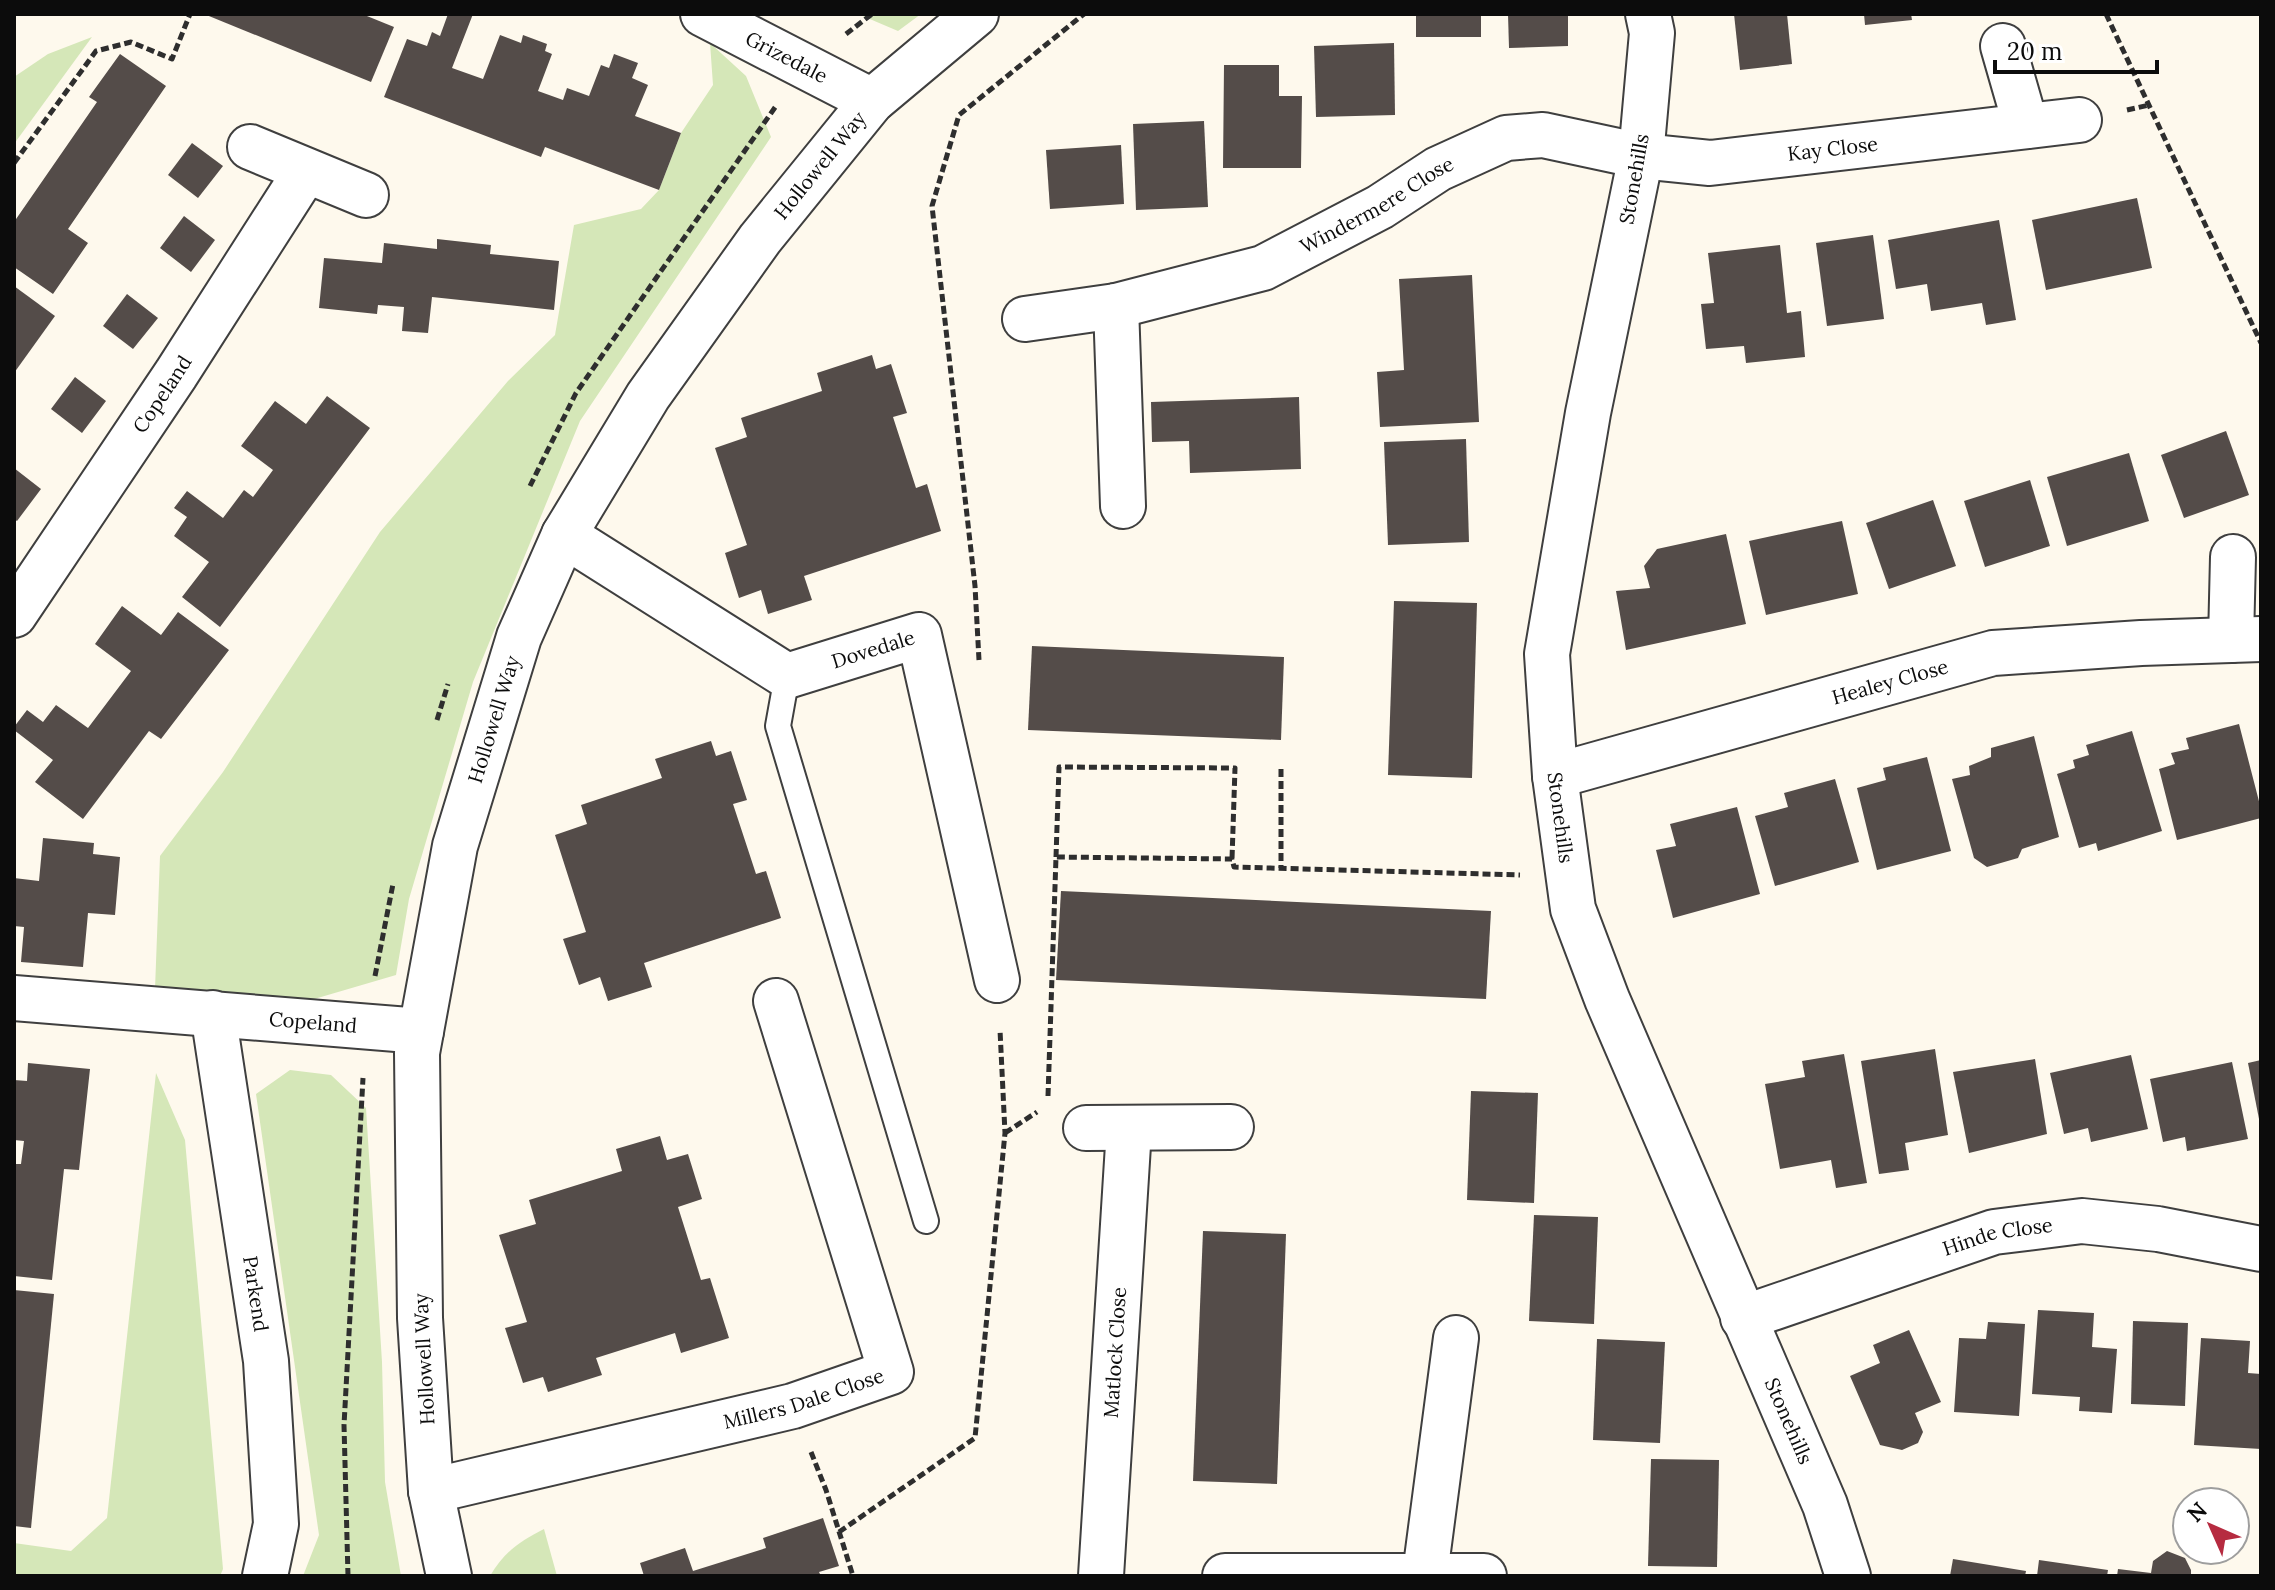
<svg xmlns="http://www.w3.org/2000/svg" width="2275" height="1590" font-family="Lora,serif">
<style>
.grass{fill:#d5e7b8}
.building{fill:#544c49}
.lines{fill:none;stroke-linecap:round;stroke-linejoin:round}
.lane-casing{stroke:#3f3f3f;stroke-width:28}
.street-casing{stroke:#3f3f3f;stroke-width:48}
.path{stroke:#2e2e2e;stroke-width:5;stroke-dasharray:8 4;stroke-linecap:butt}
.lane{stroke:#fff;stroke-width:24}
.street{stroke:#fff;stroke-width:44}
.labels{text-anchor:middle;stroke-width:8;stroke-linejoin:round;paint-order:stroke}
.street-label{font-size:20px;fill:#0c0c0c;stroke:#fff}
</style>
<rect width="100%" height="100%" fill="#fef9ed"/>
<!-- grass -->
<g class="grass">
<path d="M858,14H921L898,31Z"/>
<path d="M92,37L14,144V77L48,54Z"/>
<path d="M710,43L746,76L771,137L580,421L473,682L409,899L396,975L304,1002L155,989L160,856L223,772L380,532L508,381L555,335L574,225L641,209L659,190L681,133L713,85Z"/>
<path d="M290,1070L331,1075L366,1108L382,1362L385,1482L401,1576H303L319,1535L256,1094Z"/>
<path d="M156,1073L185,1140L223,1569L220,1576H14V1543L71,1551L107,1518Z"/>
<path d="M544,1529L557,1576H490C504,1552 520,1541 544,1529Z"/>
</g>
<!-- building -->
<g class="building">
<path d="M204,14H362L394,27L371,82Z"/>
<path d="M448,14H473L452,68L483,79L500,35L521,43L523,35L547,44L545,51L552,54L538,91L563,100L567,88L589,96L601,65L609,68L614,54L638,63L632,78L648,85L635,116L681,133L659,190L545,147L541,157L384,97L407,39L427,46L432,32L440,36Z"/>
<rect x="1416" y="14" width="65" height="23"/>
<path d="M1508,14H1568V46L1509,48Z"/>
<path d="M1734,14H1787L1792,64L1740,70Z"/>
<path d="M1864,14H1911L1912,20L1865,25Z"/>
<path d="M1394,43L1395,115L1316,117L1314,46Z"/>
<path d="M120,54L166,86L68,229L88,243L53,294L14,267V222L97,102L89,97Z"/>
<path d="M1224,65H1279V96H1302L1301,168H1223Z"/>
<path d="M1204,121L1208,207L1136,210L1133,124Z"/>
<path d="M192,143L223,166L198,198L168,175Z"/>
<path d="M1121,145L1124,204L1050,209L1046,150Z"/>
<path d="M2137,198L2152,268L2046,290L2032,220Z"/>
<path d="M184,216L215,240L191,272L160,248Z"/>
<path d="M1999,220L2016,320L1986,325L1982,303L1931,311L1927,284L1896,289L1888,240Z"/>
<path d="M1873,235L1884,319L1827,326L1816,243Z"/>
<path d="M437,239L491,245L490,254L559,261L554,310L432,297L428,333L402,331L404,307L378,305L377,314L319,308L324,258L382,263L384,243L437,249Z"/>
<path d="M1780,245L1787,313L1801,311L1805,357L1746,363L1744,346L1706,349L1701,304L1714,303L1708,253Z"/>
<path d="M1472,275L1479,422L1380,427L1377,372L1404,370L1399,279Z"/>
<path d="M14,286L55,316L14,373Z"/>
<path d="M127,294L158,318L133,349L103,326Z"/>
<path d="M872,355L876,369L891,364L907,413L893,417L916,488L927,484L941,531L804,576L812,600L768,614L761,590L739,598L725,553L747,545L715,448L747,437L741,418L822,391L817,373Z"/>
<path d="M75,377L106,401L82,433L51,409Z"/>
<path d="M327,396L370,428L220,627L182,597L209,562L174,536L187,517L174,508L187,491L223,518L244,490L253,497L273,470L241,446L275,401L306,424Z"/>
<path d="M1299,397L1301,469L1190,473L1189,441L1152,442L1151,402Z"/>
<path d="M2226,431L2249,495L2184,518L2161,455Z"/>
<path d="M1466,439L1469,542L1388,545L1384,442Z"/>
<path d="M2129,453L2149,521L2067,546L2047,477Z"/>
<path d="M14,468L41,489L17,521L14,519Z"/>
<path d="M2030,480L2050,546L1985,567L1964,501Z"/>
<path d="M1933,500L1956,566L1889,589L1866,523Z"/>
<path d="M1842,521L1858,594L1766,615L1749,541Z"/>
<path d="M1726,534L1746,624L1626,650L1616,591L1650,588L1644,566L1657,549Z"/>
<path d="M1394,601L1477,603L1472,778L1388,775Z"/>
<path d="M122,606L161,635L178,612L229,650L161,739L149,731L83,819L35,782L53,760L14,730V727L27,710L43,722L56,705L88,728L131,671L95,644Z"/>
<path d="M1032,646L1284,657L1281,740L1028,730Z"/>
<path d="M2239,724L2261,809V818L2177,840L2159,769L2175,764L2171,753L2189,749L2186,738Z"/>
<path d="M2132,731L2162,831L2098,851L2096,843L2079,848L2057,774L2075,768L2073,760L2089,755L2086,745Z"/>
<path d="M2034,736L2059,837L2022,849L2018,858L1987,867L1974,858L1952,779L1970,775L1969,766L1991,757V748Z"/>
<path d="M711,741L716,756L731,751L747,800L733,804L756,874L766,871L781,918L644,963L652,987L608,1001L600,977L579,985L563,939L586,932L555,835L587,824L581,805L662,778L655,759Z"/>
<path d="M1927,757L1951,851L1877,870L1857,788L1886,780L1883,768Z"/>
<path d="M1835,779L1859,862L1775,886L1755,816L1788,807L1784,793Z"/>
<path d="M1737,807L1760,894L1673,918L1656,850L1676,846L1670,824Z"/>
<path d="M43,838L94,843L93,854L120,857L115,915L88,913L83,967L21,962L24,927L14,926V878L39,881Z"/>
<path d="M1061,891L1491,911L1486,999L1056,980Z"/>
<path d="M1935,1049L1948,1135L1905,1143L1909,1170L1879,1174L1861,1061Z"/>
<path d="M1844,1054L1867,1183L1836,1188L1831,1160L1780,1169L1765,1084L1805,1077L1802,1061Z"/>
<path d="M2131,1055L2148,1129L2091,1142L2088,1128L2064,1134L2050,1073Z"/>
<path d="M2035,1059L2047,1134L1969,1153L1953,1072Z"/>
<path d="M2261,1060V1124H2260L2248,1063Z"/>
<path d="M2232,1062L2248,1139L2187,1151L2185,1137L2163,1142L2150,1079Z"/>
<path d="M28,1063L90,1069L79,1170L64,1169L52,1280L14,1276V1164H21L24,1141L14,1140V1080L27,1081Z"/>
<path d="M1471,1091L1538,1093L1534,1203L1467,1200Z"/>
<path d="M660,1136L667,1160L688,1154L702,1199L678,1207L701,1280L710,1278L729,1338L681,1353L675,1333L596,1358L602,1375L548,1392L543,1377L523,1383L505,1328L527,1322L499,1235L536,1224L529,1200L622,1171L616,1149Z"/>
<path d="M1534,1215L1598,1217L1594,1324L1529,1321Z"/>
<path d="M1203,1231L1286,1234L1277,1484L1193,1481Z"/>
<path d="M14,1290L54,1294L31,1528L14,1526Z"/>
<path d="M2038,1310L2094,1313L2092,1347L2117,1349L2112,1413L2079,1411L2080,1397L2032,1394Z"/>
<path d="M2133,1321L2188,1323L2185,1406L2131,1404Z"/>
<path d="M1988,1322L2025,1324L2019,1416L1954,1412L1959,1338L1986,1339Z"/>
<path d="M1909,1330L1941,1402L1915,1413L1923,1432L1918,1443L1902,1450L1880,1445L1850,1376L1880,1363L1873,1345Z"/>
<path d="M2201,1338L2250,1341L2248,1373L2261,1374V1449L2194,1445Z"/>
<path d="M1597,1339L1665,1342L1660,1443L1593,1440Z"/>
<path d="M1651,1459L1719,1460L1717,1567L1648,1566Z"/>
<path d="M823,1518L839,1566L819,1572L821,1576H644L640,1563L685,1548L693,1571L766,1548L763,1538Z"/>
<path d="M2167,1551L2185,1558L2191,1570V1576H2117L2118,1569L2151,1573L2153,1561Z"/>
<path d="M1953,1559L2026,1571L2025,1576H1950Z"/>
<path d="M2039,1560L2108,1570L2107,1576H2037Z"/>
</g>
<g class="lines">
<defs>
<path id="lane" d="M787,676L778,726L926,1221"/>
<g id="street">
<path id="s1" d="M703,14L872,101"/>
<path id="s2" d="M1648,14L1652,33L1641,156L1588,413L1547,654L1555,776L1573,909L1607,999L1825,1505L1848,1576"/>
<path d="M2003,46L2026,126"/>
<path d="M250,147L366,195"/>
<path d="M1116,306L1123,506"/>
<path id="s3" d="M1025,319L1116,306L1263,268L1380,207L1438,169L1506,138L1543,135L1641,156L1710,163L2079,120"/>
<path id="s4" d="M564,535L787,676L919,635L997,980"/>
<path id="s5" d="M14,615L176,374L306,171"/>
<path d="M2231,640L2233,557"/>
<path id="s6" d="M1555,776L1993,653L2141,643L2261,639"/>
<path id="s7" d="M14,998L421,1031"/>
<path id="s8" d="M213,1013L266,1361L276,1524L265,1576"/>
<path d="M1086,1128L1231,1127"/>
<path id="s9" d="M1743,1318L1994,1232L2082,1221L2158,1229L2261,1249"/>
<path id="s10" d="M431,1491L793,1406L891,1372L776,1001"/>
<path d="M1425,1574L1456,1338"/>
<path id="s11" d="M449,1576L431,1491L420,1318L417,1053L455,846L519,637L564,535L648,396L760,239L872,101L976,14"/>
<path id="s12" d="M1101,1576L1129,1129"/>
<path d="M1225,1576H1484"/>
</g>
</defs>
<!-- lane casing -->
<use href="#lane" class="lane-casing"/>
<!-- street casing -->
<use href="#street" class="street-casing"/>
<!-- path -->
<g class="path">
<path d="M2106,14L2261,343"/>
<path d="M846,34L872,14"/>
<path d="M2127,110L2149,105"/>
<path d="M14,163L96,51L131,42L172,59L190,14"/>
<path d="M530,486L576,393L776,106"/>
<path d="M979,660L975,586L932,206L959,115L1084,14"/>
<path d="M437,720L448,684"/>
<path d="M1281,769V868"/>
<path d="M1056,857L1059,767L1235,768L1232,859"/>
<path d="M375,976L393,884"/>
<path d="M1048,1096L1056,857L1232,859L1234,867L1520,875"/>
<path d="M1005,1133L1037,1112"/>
<path d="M811,1452L826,1490L853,1576"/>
<path d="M839,1532L975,1438L1005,1133L1000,1030"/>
<path d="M348,1576L344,1425L363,1078"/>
</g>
<!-- lane -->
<use href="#lane" class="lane"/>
<!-- street -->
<use href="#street" class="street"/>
</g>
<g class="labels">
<!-- street labels -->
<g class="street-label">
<text dy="7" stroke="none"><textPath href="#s1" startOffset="94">Grizedale</textPath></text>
<text dy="7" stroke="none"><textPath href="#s3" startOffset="850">Kay Close</textPath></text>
<text dy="7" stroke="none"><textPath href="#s11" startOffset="1516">Hollowell Way</textPath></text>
<text transform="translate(1634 179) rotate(-80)" y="7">Stonehills</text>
<text dy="7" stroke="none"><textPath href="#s3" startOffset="374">Windermere Close</textPath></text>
<text dy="7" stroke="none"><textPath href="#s5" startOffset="266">Copeland</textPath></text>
<text dy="7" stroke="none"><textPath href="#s4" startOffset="354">Dovedale</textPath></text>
<text dy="7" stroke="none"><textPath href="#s6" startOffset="348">Healey Close</textPath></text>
<text dy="7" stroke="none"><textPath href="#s11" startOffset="868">Hollowell Way</textPath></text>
<text dy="7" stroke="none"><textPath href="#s2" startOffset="814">Stonehills</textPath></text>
<text dy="7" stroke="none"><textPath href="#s7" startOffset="300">Copeland</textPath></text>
<text dy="7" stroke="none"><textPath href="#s9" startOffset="268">Hinde Close</textPath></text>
<text dy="7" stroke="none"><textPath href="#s8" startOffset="284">Parkend</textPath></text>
<text dy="7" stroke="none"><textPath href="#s12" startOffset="224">Matlock Close</textPath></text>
<text transform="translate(424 1359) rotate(-93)" y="7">Hollowell Way</text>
<text dy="7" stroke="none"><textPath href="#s10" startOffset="384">Millers Dale Close</textPath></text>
<text dy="7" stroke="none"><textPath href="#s2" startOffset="1462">Stonehills</textPath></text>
</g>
</g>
<!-- border -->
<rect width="2275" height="1590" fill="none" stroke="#0c0c0c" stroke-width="32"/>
<!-- north arrow -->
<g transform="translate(2211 1526) rotate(315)"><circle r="38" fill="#ffffff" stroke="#9e9e9e" stroke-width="2"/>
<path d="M0-6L14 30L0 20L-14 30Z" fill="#b62b40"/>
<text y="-12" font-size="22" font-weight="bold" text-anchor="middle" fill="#0c0c0c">N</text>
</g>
<!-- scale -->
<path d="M1995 60v12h162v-12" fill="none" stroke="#0c0c0c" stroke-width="4"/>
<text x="2007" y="60" font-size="24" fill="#0c0c0c" stroke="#ffffff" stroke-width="6" paint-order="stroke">20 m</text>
</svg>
